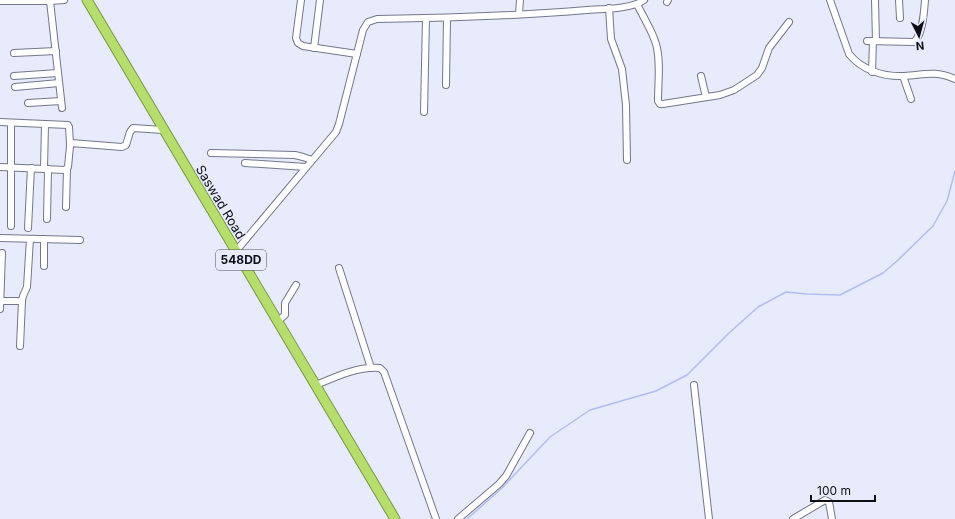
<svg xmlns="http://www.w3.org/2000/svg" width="955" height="519" font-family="Inter,sans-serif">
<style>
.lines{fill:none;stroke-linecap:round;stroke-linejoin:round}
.stream{stroke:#b2bdf2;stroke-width:1.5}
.minor-casing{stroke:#73778a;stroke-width:8}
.highway-casing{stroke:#7b964d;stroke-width:11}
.minor{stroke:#fff;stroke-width:6}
.highway{stroke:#b5de6a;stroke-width:9}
.labels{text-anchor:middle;stroke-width:3;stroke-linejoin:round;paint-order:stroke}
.shield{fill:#e7ebfc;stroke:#4f515b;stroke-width:1}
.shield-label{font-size:12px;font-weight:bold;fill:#0e0f16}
.street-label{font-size:13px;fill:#0e0f16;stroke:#e7ebfc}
</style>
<rect width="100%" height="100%" fill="#e7ebfc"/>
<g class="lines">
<!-- stream -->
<path class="stream" d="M467,519L503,487L550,437L590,410L656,391L687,375L729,333L758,307L786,292L807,294L840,295L883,273L897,261L933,226L947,201L955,171"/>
<defs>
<g id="minor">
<path d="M301,0L296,38L298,43L303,46L357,54"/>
<path d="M830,0L849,54C862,70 883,77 904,76C924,75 934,70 955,79"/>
<path d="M875,0L876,41"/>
<path d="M899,0L900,18"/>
<path d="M0,1H50L64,0"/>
<path d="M50,1L62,108"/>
<path d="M667,2L668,0"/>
<path d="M637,4C643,17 652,30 656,44C661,61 658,82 658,101L660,104H663L720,95L734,90L757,75L762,68L769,48L789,22"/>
<path d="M609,8L611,39L622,69L626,105L627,160"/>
<path d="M519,14L520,0"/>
<path d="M867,41L914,42C923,34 924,12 925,0"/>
<path d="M314,48L320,0"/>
<path d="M14,53L56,51"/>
<path d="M872,72L873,41"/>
<path d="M14,76L58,73"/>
<path d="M701,76L706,97"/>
<path d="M903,76L911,99"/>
<path d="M446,85L447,18"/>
<path d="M15,87L59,83"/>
<path d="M28,103L61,101"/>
<path d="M424,112L426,18"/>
<path d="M0,122L68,125L69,127L70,144"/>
<path d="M11,123V226"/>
<path d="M211,153L295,155L303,157L312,160"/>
<path d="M245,163L306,167"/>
<path d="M0,167L65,170L68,167L70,146L71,143L122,147L126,145L130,132L133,128L163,130"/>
<path d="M44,169L45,124"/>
<path d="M66,207L67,169"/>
<path d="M47,219L48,169"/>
<path d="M28,228L31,168"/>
<path d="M0,238L80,240"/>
<path d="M236,251L336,132L339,124L363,30L368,22L377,19C447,18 517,16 587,10C602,9 633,9 644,0"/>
<path d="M44,266V239"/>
<path d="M339,268L371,368"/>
<path d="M0,301H22"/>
<path d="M0,309L2,253"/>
<path d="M278,321L285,315V303L296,285"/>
<path d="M20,346L22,301L23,296L27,287L30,239"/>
<path d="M316,385C335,377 358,366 380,368L384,372L436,519"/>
<path d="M694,385L709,519"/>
<path d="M458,519L499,484L506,476L530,433"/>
<path d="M793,519L825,500L829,502L832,519"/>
</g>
<path id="highway" d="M87,0C189,174 293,346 395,519"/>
</defs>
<!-- minor casing -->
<use href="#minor" class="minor-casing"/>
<!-- highway casing -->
<use href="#highway" class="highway-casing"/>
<!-- minor -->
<use href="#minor" class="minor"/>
<!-- highway -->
<use href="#highway" class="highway"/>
</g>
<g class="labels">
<!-- shield labels -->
<rect class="shield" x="216" y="250" width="50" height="20" rx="3"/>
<g class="shield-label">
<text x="241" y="264">548DD</text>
</g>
<!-- street labels -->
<g class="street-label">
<text transform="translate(221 202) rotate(59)" y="5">Saswad Road</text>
</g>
</g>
<!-- north arrow -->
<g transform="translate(919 36) rotate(174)" stroke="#e7ebfc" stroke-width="3" paint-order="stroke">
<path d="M0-3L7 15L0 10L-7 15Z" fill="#0e0f16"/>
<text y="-6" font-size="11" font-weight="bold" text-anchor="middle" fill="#0e0f16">N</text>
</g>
<!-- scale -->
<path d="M811 495v6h64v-6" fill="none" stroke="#0e0f16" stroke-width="2"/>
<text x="817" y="495" font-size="12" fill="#0e0f16" stroke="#e7ebfc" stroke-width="3" paint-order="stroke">100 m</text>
</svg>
